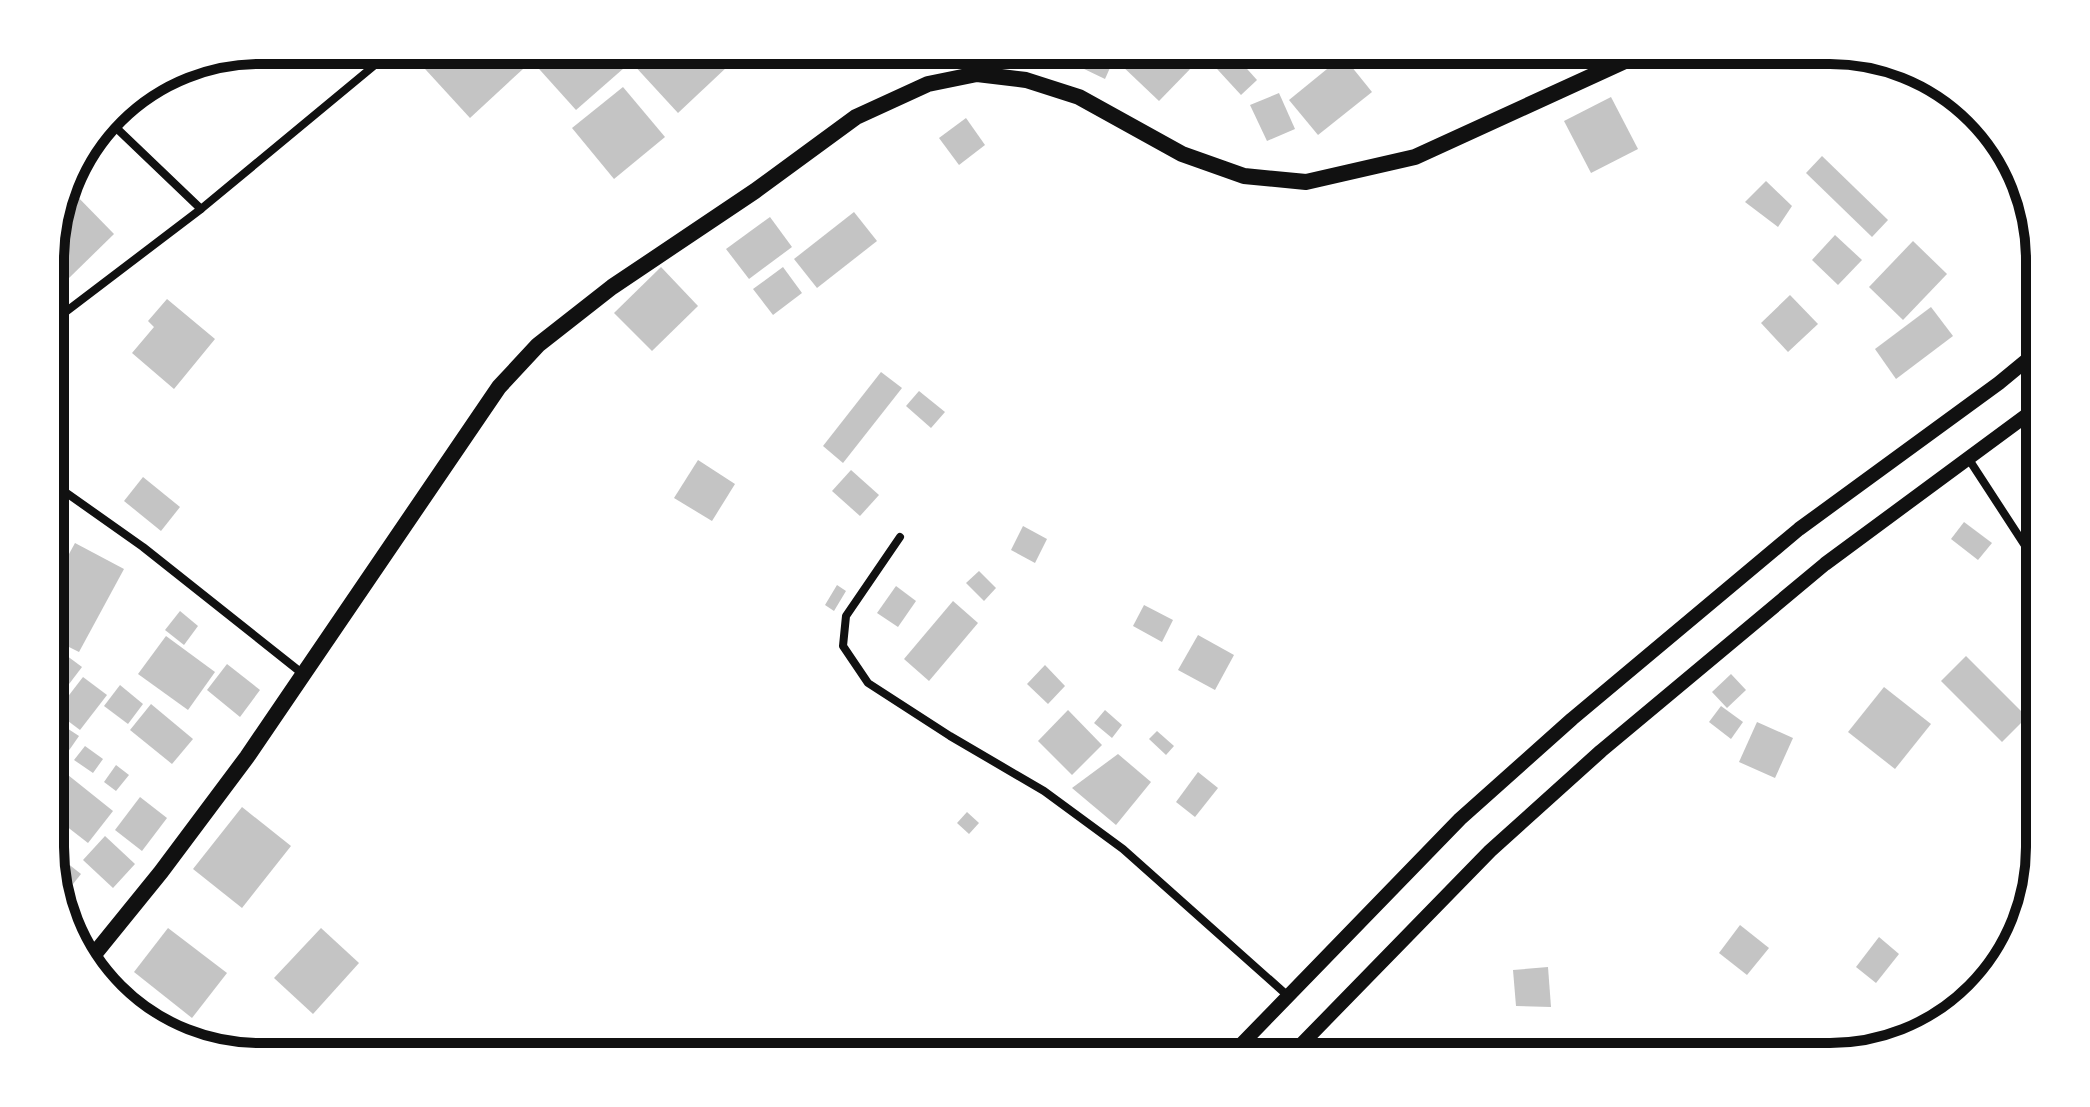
<svg xmlns="http://www.w3.org/2000/svg" width="2090" height="1107" font-family="Signika,sans-serif">
<style>
.building{fill:#c4c4c4}
.lines{fill:none;stroke-linecap:round;stroke-linejoin:round}
.minor{stroke:#111;stroke-width:8}
.tertiary{stroke:#111;stroke-width:14}
.secondary{stroke:#111;stroke-width:16}
.rim{fill:none;stroke:#111;stroke-width:10}
</style>
<rect width="100%" height="100%" fill="#fff"/>
<!-- building -->
<g class="building">
<path d="M424,50H506L523,69L470,118L415,58Z"/>
<path d="M522,50H608L624,68L576,110Z"/>
<path d="M620,50H713L728,66L678,113Z"/>
<path d="M1024,50H1075L1068,69Z"/>
<path d="M1087,50H1118L1105,79L1080,67Z"/>
<path d="M1132,50H1179L1194,65L1159,101L1119,63Z"/>
<path d="M1213,50H1230L1257,80L1241,95L1206,57Z"/>
<path d="M1303,50H1321L1311,59Z"/>
<path d="M1436,50H1480L1445,67Z"/>
<path d="M1343,56L1372,92L1318,135L1289,100Z"/>
<path d="M623,87L665,137L614,179L572,128Z"/>
<path d="M1279,93L1295,129L1267,141L1250,105Z"/>
<path d="M1611,97L1638,149L1591,173L1564,121Z"/>
<path d="M966,118L985,145L959,165L939,138Z"/>
<path d="M1822,156L1888,220L1872,237L1806,173Z"/>
<path d="M1766,181L1792,206L1778,227L1745,202Z"/>
<path d="M71,190L114,234L68,279L51,261L50,246L63,198Z"/>
<path d="M854,212L877,241L817,288L794,259Z"/>
<path d="M770,217L792,247L749,279L726,249Z"/>
<path d="M1835,235L1862,260L1838,285L1812,260Z"/>
<path d="M1913,241L1947,274L1903,320L1869,287Z"/>
<path d="M661,267L698,306L652,351L614,313Z"/>
<path d="M783,267L802,293L773,315L753,289Z"/>
<path d="M1790,295L1818,324L1788,352L1761,323Z"/>
<path d="M167,299L215,339L174,389L132,353L154,327L148,321Z"/>
<path d="M1931,307L1953,336L1896,379L1875,349Z"/>
<path d="M881,372L902,388L843,463L823,446Z"/>
<path d="M919,391L945,412L931,428L906,406Z"/>
<path d="M698,460L735,484L712,521L674,498Z"/>
<path d="M851,470L879,495L860,516L832,491Z"/>
<path d="M143,477L180,507L161,531L124,501Z"/>
<path d="M1964,522L1992,543L1978,560L1951,539Z"/>
<path d="M1023,526L1047,539L1035,563L1011,550Z"/>
<path d="M75,543L124,569L79,652L51,638V587Z"/>
<path d="M979,571L996,588L984,601L966,583Z"/>
<path d="M837,585L846,591L834,611L825,605Z"/>
<path d="M896,586L916,601L898,627L877,613Z"/>
<path d="M953,601L978,623L929,681L904,659Z"/>
<path d="M1144,605L1173,620L1162,642L1133,626Z"/>
<path d="M180,611L198,626L184,645L165,630Z"/>
<path d="M1198,635L1234,655L1215,690L1178,670Z"/>
<path d="M166,636L215,672L188,710L138,674Z"/>
<path d="M51,644L82,667L63,692L51,683Z"/>
<path d="M1966,656L2027,717L2002,742L1941,681Z"/>
<path d="M227,664L260,690L240,717L207,690Z"/>
<path d="M1045,665L1065,686L1048,704L1027,684Z"/>
<path d="M1731,674L1746,690L1727,708L1712,692Z"/>
<path d="M83,677L107,695L80,730L56,712Z"/>
<path d="M120,685L143,704L128,724L104,706Z"/>
<path d="M1884,687L1931,724L1895,769L1848,732Z"/>
<path d="M151,704L193,739L172,764L130,730Z"/>
<path d="M1721,706L1743,722L1731,739L1709,722Z"/>
<path d="M1068,710L1102,745L1072,775L1038,741Z"/>
<path d="M1105,710L1122,725L1112,738L1094,723Z"/>
<path d="M56,721L79,736L63,759L52,751V728Z"/>
<path d="M1757,722L1793,738L1775,778L1739,762Z"/>
<path d="M1157,731L1174,746L1166,755L1149,739Z"/>
<path d="M85,746L103,759L93,773L74,760Z"/>
<path d="M1118,754L1151,782L1116,825L1072,788Z"/>
<path d="M116,765L129,775L116,791L104,782Z"/>
<path d="M1198,772L1218,788L1195,817L1176,802Z"/>
<path d="M68,775L113,811L88,843L52,815V796Z"/>
<path d="M140,797L167,818L142,851L115,830Z"/>
<path d="M242,807L291,846L242,908L193,869Z"/>
<path d="M967,812L979,823L969,834L957,823Z"/>
<path d="M105,836L135,864L113,888L83,860Z"/>
<path d="M52,851L81,874L65,894L57,887L52,875Z"/>
<path d="M1740,925L1769,948L1747,975L1719,953Z"/>
<path d="M168,928L227,973L192,1018L134,972Z"/>
<path d="M321,928L359,963L313,1014L274,978Z"/>
<path d="M1879,937L1899,954L1876,983L1856,967Z"/>
<path d="M1999,938L2013,947L1990,972L1981,966Z"/>
<path d="M1548,967L1551,1007L1516,1006L1513,970Z"/>
<path d="M139,997L167,1020L159,1029L131,1006Z"/>
</g>
<g class="lines">
<!-- minor -->
<g class="minor">
<path d="M108,120L201,209"/>
<path d="M105,124L146,87"/>
<path d="M51,323L201,209L393,50"/>
<path d="M1968,458L2039,567"/>
<path d="M51,482L143,547L303,674"/>
<path d="M900,537L846,616L843,646L868,683L950,736L1044,791L1123,849L1288,996"/>
<path d="M2027,806L2040,791"/>
</g>
<!-- tertiary -->
<g class="tertiary">
<path d="M1229,1057L1460,819L1572,719L1799,529L1999,383L2039,350"/>
<path d="M1289,1057L1490,851L1601,751L1825,564L2039,406"/>
</g>
<!-- secondary -->
<path class="secondary" d="M88,962L161,872L247,757L499,387L538,345L612,287L755,191L856,117L928,84L977,74L1026,80L1079,97L1182,154L1244,176L1306,182L1415,157L1649,50"/>
</g>
<!-- crop -->
<path d="M0 0H2090V1107H0ZM260 64H1830A196 196 0 0 1 2026 260V847A196 196 0 0 1 1830 1043H260A196 196 0 0 1 64 847V260A196 196 0 0 1 260 64Z" fill="#fff" fill-rule="evenodd"/>
<path class="rim" d="M260 64H1830A196 196 0 0 1 2026 260V847A196 196 0 0 1 1830 1043H260A196 196 0 0 1 64 847V260A196 196 0 0 1 260 64Z"/>
</svg>
